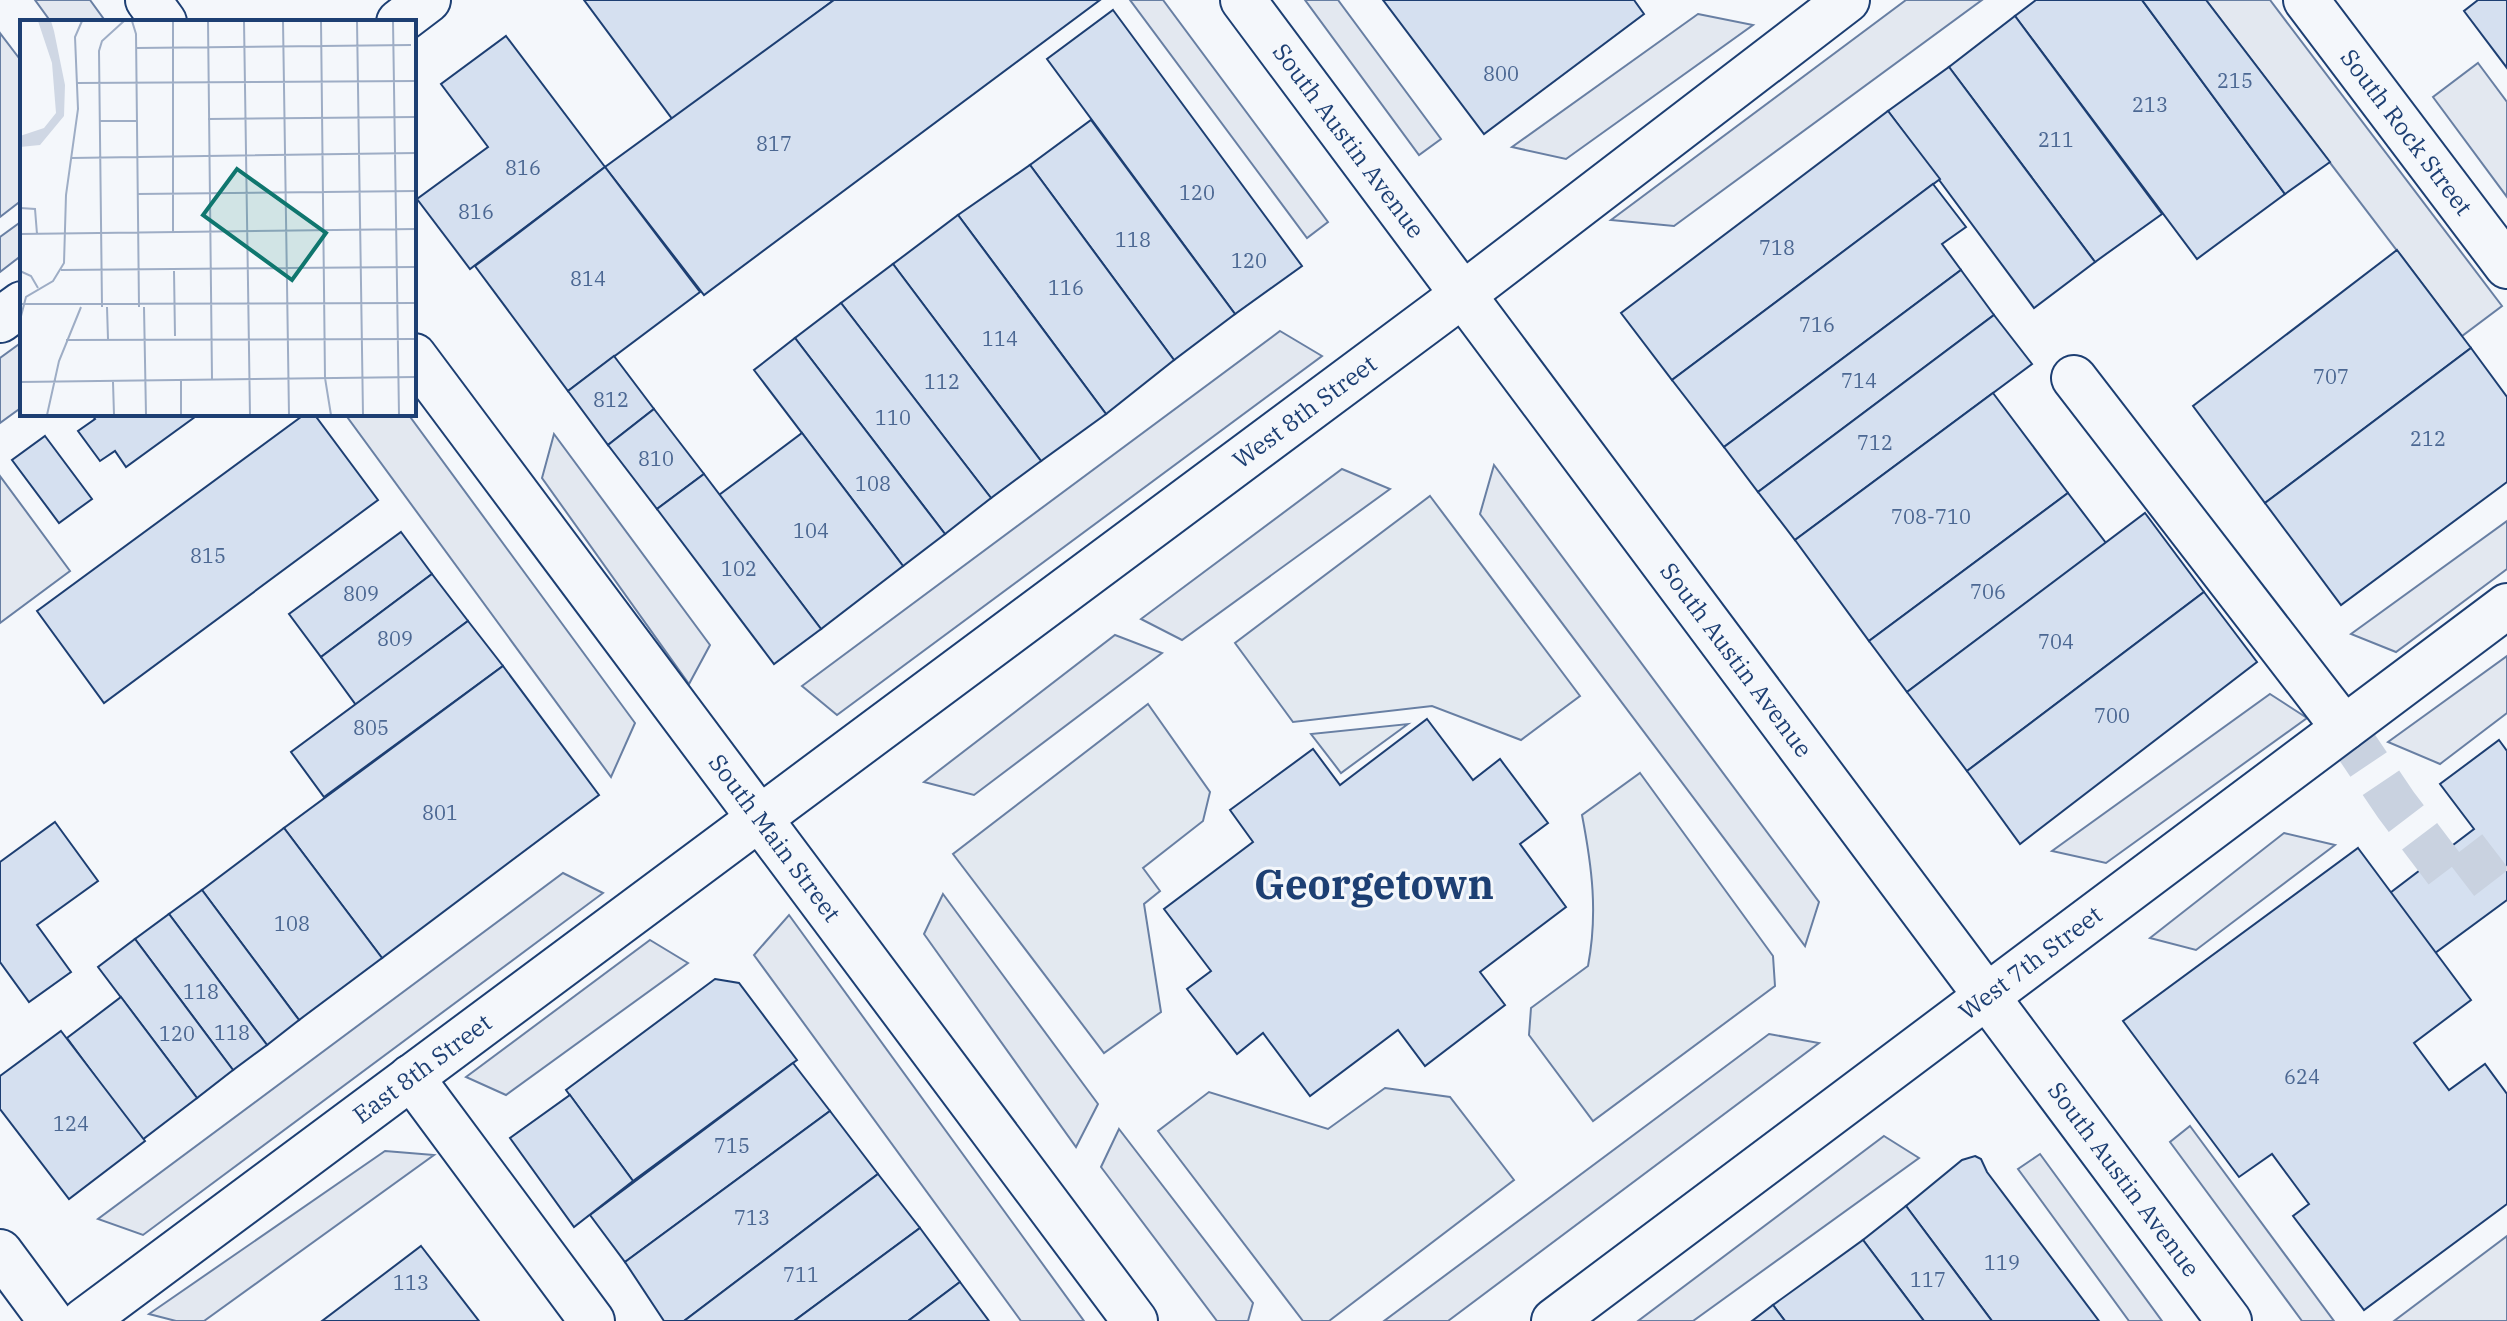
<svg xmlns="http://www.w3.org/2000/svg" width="2507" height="1321" font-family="'IBM Plex Serif',serif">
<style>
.green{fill:#e3e9f0;stroke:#687fa3;stroke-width:2}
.parking{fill:#e3e8f0;stroke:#687fa3;stroke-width:2}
.building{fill:#d5e0f0;stroke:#1d3f73;stroke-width:2}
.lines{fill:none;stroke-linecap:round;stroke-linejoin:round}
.minor-tunnel{stroke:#c9d2e0;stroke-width:44;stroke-dasharray:44 22;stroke-linecap:butt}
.minor-casing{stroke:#1d3f73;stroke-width:48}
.major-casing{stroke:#1d3f73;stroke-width:48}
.minor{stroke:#f4f7fb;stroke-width:44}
.major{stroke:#f4f7fb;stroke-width:44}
.labels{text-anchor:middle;stroke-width:6;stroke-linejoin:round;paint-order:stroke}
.number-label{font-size:20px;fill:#4b6792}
.street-label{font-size:24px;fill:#1d3f73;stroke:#f4f7fb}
.town-label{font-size:40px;font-weight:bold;fill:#1d3f73;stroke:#f4f7fb}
.inset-road{fill:none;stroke:#9eadc5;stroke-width:2}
.view{fill:#0f766e;fill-opacity:0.15;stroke:#0f766e;stroke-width:4}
.inset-edge{fill:none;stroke:#1d3f73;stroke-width:4}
</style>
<rect width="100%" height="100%" fill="#f4f7fb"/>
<!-- green -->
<g class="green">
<path d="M1430,496L1580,696L1521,740L1432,706L1293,722L1235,643Z"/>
<path d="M1148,704L1210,792L1203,821L1143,868L1160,891L1144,904L1161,1012L1104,1053L953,854Z"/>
<path d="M1408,724L1341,773L1311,734Z"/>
<path d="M1640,773L1773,956L1775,986L1593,1121L1529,1035L1531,1008L1588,966C1598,913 1592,867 1582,815Z"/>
<path d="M1385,1088L1450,1097L1514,1180L1329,1321H1303L1158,1131L1209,1092L1328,1129Z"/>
</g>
<!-- parking -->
<g class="parking">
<path d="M35,0H90L106,22H51Z"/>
<path d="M1130,0H1163L1328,222L1307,238Z"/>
<path d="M1305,0H1338L1441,139L1419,155Z"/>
<path d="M1906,0H1982L1674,226L1611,220Z"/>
<path d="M2206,0H2270L2502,306L2462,336Z"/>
<path d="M1698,14L1753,25L1566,159L1512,147Z"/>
<path d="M0,33L22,62V200L0,217Z"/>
<path d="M2478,63L2507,102V197L2433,97Z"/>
<path d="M22,221V255L0,272V237Z"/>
<path d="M1280,331L1322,356L837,715L802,686Z"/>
<path d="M22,342V407L0,423V358Z"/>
<path d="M345,414H408L635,723L611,777Z"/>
<path d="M554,434L710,645L689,684L542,478Z"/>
<path d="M1494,465L1819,902L1805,946L1480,514Z"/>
<path d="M1342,469L1390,489L1182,640L1141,619Z"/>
<path d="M0,476L70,571L0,623Z"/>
<path d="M2507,521V569L2396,652L2351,634Z"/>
<path d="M1115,635L1162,653L974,795L924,782Z"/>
<path d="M2507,656V713L2440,764L2388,742Z"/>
<path d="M2270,694L2307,718L2106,863L2052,851Z"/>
<path d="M2284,833L2335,845L2196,950L2150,938Z"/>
<path d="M563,873L603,893L143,1235L98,1219Z"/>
<path d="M943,894L1098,1104L1076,1147L924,934Z"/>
<path d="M789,915L1084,1321H1021L754,955Z"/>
<path d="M650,940L688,963L506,1095L466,1077Z"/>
<path d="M1769,1034L1819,1043L1448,1321H1384Z"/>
<path d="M2190,1126L2334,1321H2302L2170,1142Z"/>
<path d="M1119,1129L1253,1303L1248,1321H1217L1101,1167Z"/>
<path d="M1884,1136L1919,1158L1693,1321H1638Z"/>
<path d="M385,1151L434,1155L204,1321H176L149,1314Z"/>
<path d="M2040,1154L2162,1321H2129L2018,1169Z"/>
<path d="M2507,1236V1321H2394Z"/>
</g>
<!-- building -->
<g class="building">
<path d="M584,0H834L673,120Z"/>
<path d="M834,0H1100L704,295L605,167Z"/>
<path d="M1383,0H1634L1644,14L1484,134Z"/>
<path d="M2036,0H2142L2285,194L2197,259L2015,16Z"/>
<path d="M2142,0H2206L2330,162L2285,194Z"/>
<path d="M2478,0H2507V68L2464,11Z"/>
<path d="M1113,10L1302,266L1235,314L1047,59Z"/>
<path d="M2015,16L2162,214L2095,262L1949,67Z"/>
<path d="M506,36L605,167L470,269L417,199L488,147L441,84Z"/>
<path d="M1949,67L2095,262L2034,308L1888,111Z"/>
<path d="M1888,111L1940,179L1672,380L1621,313Z"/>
<path d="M1091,120L1235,314L1174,360L1030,165Z"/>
<path d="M1030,165L1174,360L1106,414L958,215Z"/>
<path d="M605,167L700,292L568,391L475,266Z"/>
<path d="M1933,184L1966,227L1942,244L1961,270L1724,447L1672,380Z"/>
<path d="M958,215L1106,414L1041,461L893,264Z"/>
<path d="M2397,250L2471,348L2265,503L2193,406Z"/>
<path d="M893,264L1041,461L991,498L841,303Z"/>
<path d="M1961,270L1994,315L1758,492L1724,447Z"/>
<path d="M841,303L991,498L945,534L795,338Z"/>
<path d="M1994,315L2032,364L1795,540L1758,492Z"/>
<path d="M795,338L945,534L903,566L754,370Z"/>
<path d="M2471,348L2507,397V482L2341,605L2265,503Z"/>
<path d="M614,356L654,409L608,445L568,391Z"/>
<path d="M1993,393L2068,493L1869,641L1795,540Z"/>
<path d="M654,409L704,474L657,509L608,445Z"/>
<path d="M91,414H199L126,467L115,451L100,461L78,431L95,419Z"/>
<path d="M305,414H314L378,500L104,703L37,611Z"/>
<path d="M802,433L903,566L821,629L719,495Z"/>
<path d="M45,436L92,499L59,523L12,460Z"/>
<path d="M704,474L821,629L774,664L657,509Z"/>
<path d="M2068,493L2106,543L1907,692L1869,641Z"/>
<path d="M2145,513L2204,592L1967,771L1907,692Z"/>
<path d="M401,532L432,574L321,657L289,614Z"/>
<path d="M432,574L468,621L356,705L321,657Z"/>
<path d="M2204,592L2257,662L2020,844L1967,771Z"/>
<path d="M468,621L503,666L324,797L291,752Z"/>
<path d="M503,666L599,795L382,958L284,828Z"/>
<path d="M1427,719L1473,780L1500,759L1548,823L1520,844L1566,907L1480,972L1505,1005L1425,1066L1398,1030L1310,1096L1263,1033L1237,1054L1187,989L1211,971L1164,909L1253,842L1230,810L1313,749L1340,785Z"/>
<path d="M2499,740L2507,751V900L2435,953L2390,893L2474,829L2440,784Z"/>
<path d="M55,822L98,881L37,925L71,972L29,1002L0,962V862Z"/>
<path d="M284,828L382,958L299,1020L202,890Z"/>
<path d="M2358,848L2471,1000L2414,1043L2449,1090L2485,1064L2507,1094V1204L2364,1310L2293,1216L2309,1204L2272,1154L2239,1177L2123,1021Z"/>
<path d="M202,890L299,1020L267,1045L169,914Z"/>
<path d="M169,914L267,1045L233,1070L135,939Z"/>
<path d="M135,939L233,1070L197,1098L98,967Z"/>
<path d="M715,979L739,983L797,1060L633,1181L566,1090Z"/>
<path d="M121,997L197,1098L142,1140L67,1038Z"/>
<path d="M61,1031L145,1141L69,1199L0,1109V1076Z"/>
<path d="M793,1063L830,1111L625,1262L590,1215Z"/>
<path d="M570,1095L633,1181L574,1227L510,1138Z"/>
<path d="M830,1111L878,1174L684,1321H664L625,1262Z"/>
<path d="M1975,1156L1981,1159L1987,1172L2099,1321H1992L1906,1206L1962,1160Z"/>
<path d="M878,1174L920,1228L794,1321H684Z"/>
<path d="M1906,1206L1992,1321H1924L1863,1240Z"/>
<path d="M920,1228L960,1282L908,1321H794Z"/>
<path d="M1863,1240L1924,1321H1785L1773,1305Z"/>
<path d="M421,1246L479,1321H322Z"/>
<path d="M960,1282L989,1321H908Z"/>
<path d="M1773,1305L1785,1321H1752Z"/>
</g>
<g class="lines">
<!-- minor-tunnel -->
<path class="minor-tunnel" d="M2344,728L2396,805L2455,883L2507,843"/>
<defs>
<g id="minor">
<path d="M148,0L164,22"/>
<path id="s1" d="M2306,0L2507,266"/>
<path d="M399,22L428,0"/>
<path d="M0,320L22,304"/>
<path id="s2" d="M414,356L1135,1321"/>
<path d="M2074,378L2344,728"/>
<path d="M411,1077L592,1321"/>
<path d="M0,1252L51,1321"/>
<path id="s3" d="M84,1321L1461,296L1847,0"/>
<path id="s4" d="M1554,1321L2507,606"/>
</g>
<g id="major">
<path id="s5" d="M1243,0L2229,1321"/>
</g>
</defs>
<!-- minor casing -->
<use href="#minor" class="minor-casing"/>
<!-- major casing -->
<use href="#major" class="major-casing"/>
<!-- minor -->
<use href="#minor" class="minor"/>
<!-- major -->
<use href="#major" class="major"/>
</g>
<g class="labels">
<!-- number labels -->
<g class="number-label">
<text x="1501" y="81">800</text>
<text x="2235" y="88">215</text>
<text x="2150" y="112">213</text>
<text x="2056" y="147">211</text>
<text x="774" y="151">817</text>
<text x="523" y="175">816</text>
<text x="1197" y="200">120</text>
<text x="476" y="219">816</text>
<text x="1133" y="247">118</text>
<text x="1777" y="255">718</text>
<text x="1249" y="268">120</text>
<text x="588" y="286">814</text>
<text x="1066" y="295">116</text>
<text x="1817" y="332">716</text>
<text x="1000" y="346">114</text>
<text x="2331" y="384">707</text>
<text x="1859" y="388">714</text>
<text x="942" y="389">112</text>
<text x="611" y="407">812</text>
<text x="893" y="425">110</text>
<text x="2428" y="446">212</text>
<text x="1875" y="450">712</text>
<text x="656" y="466">810</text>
<text x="873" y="491">108</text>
<text x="1931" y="524">708-710</text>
<text x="811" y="538">104</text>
<text x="208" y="563">815</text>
<text x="739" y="576">102</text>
<text x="1988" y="599">706</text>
<text x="361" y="601">809</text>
<text x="395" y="646">809</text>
<text x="2056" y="649">704</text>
<text x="2112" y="723">700</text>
<text x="371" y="735">805</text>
<text x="440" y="820">801</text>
<text x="292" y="931">108</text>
<text x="201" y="999">118</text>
<text x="232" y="1040">118</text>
<text x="177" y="1041">120</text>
<text x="2302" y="1084">624</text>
<text x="71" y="1131">124</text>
<text x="732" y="1153">715</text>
<text x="752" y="1225">713</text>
<text x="2002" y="1270">119</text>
<text x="801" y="1282">711</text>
<text x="1928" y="1287">117</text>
<text x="411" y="1290">113</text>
</g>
<!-- street labels -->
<g class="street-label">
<text dy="8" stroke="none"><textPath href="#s1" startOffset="166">South Rock Street</textPath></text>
<text dy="8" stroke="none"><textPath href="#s5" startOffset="176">South Austin Avenue</textPath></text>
<text dy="8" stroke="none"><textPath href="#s3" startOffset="1522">West 8th Street</textPath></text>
<text dy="8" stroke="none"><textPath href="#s5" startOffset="824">South Austin Avenue</textPath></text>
<text dy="8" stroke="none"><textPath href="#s2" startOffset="602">South Main Street</textPath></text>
<text dy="8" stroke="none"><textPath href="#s4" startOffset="596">West 7th Street</textPath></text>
<text dy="8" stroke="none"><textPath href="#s3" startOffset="422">East 8th Street</textPath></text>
<text dy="8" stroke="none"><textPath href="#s5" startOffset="1472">South Austin Avenue</textPath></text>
</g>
<!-- town labels -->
<g class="town-label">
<text x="1374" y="899">Georgetown</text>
</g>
</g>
<!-- overview -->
<g transform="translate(20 20)">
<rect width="396" height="396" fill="#f4f7fb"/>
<path d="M18,1H31L34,11L45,65L44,96L20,125L0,127V116L24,108L36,93L32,43Z" fill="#cfd7e4"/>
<path class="inset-road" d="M112,1L116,14L119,287M153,1V213M188,1L192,359M224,1L230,395M263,1L269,395M301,1L305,358L311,395M337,1L343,395M373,1L379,395M116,28L391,25M56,63L396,61M188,99L396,97M80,101H117M51,138L396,133M117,174L396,171M0,188L15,189L17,214M0,214L396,209M41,250L396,247M0,251L11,256L18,268M154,251L155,316M0,284L396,283M82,287L79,31L82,21L104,1M87,287L88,319M124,287L126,395M0,300L6,277L33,261L44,243L46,175L58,89L55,17L62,1M46,320L396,319M161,359V395M0,362L396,357M93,362L94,395M27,395L39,341L61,287"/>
<path class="view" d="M217,149L306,213L272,260L183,195Z"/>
<rect width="396" height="396" class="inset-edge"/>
</g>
</svg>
